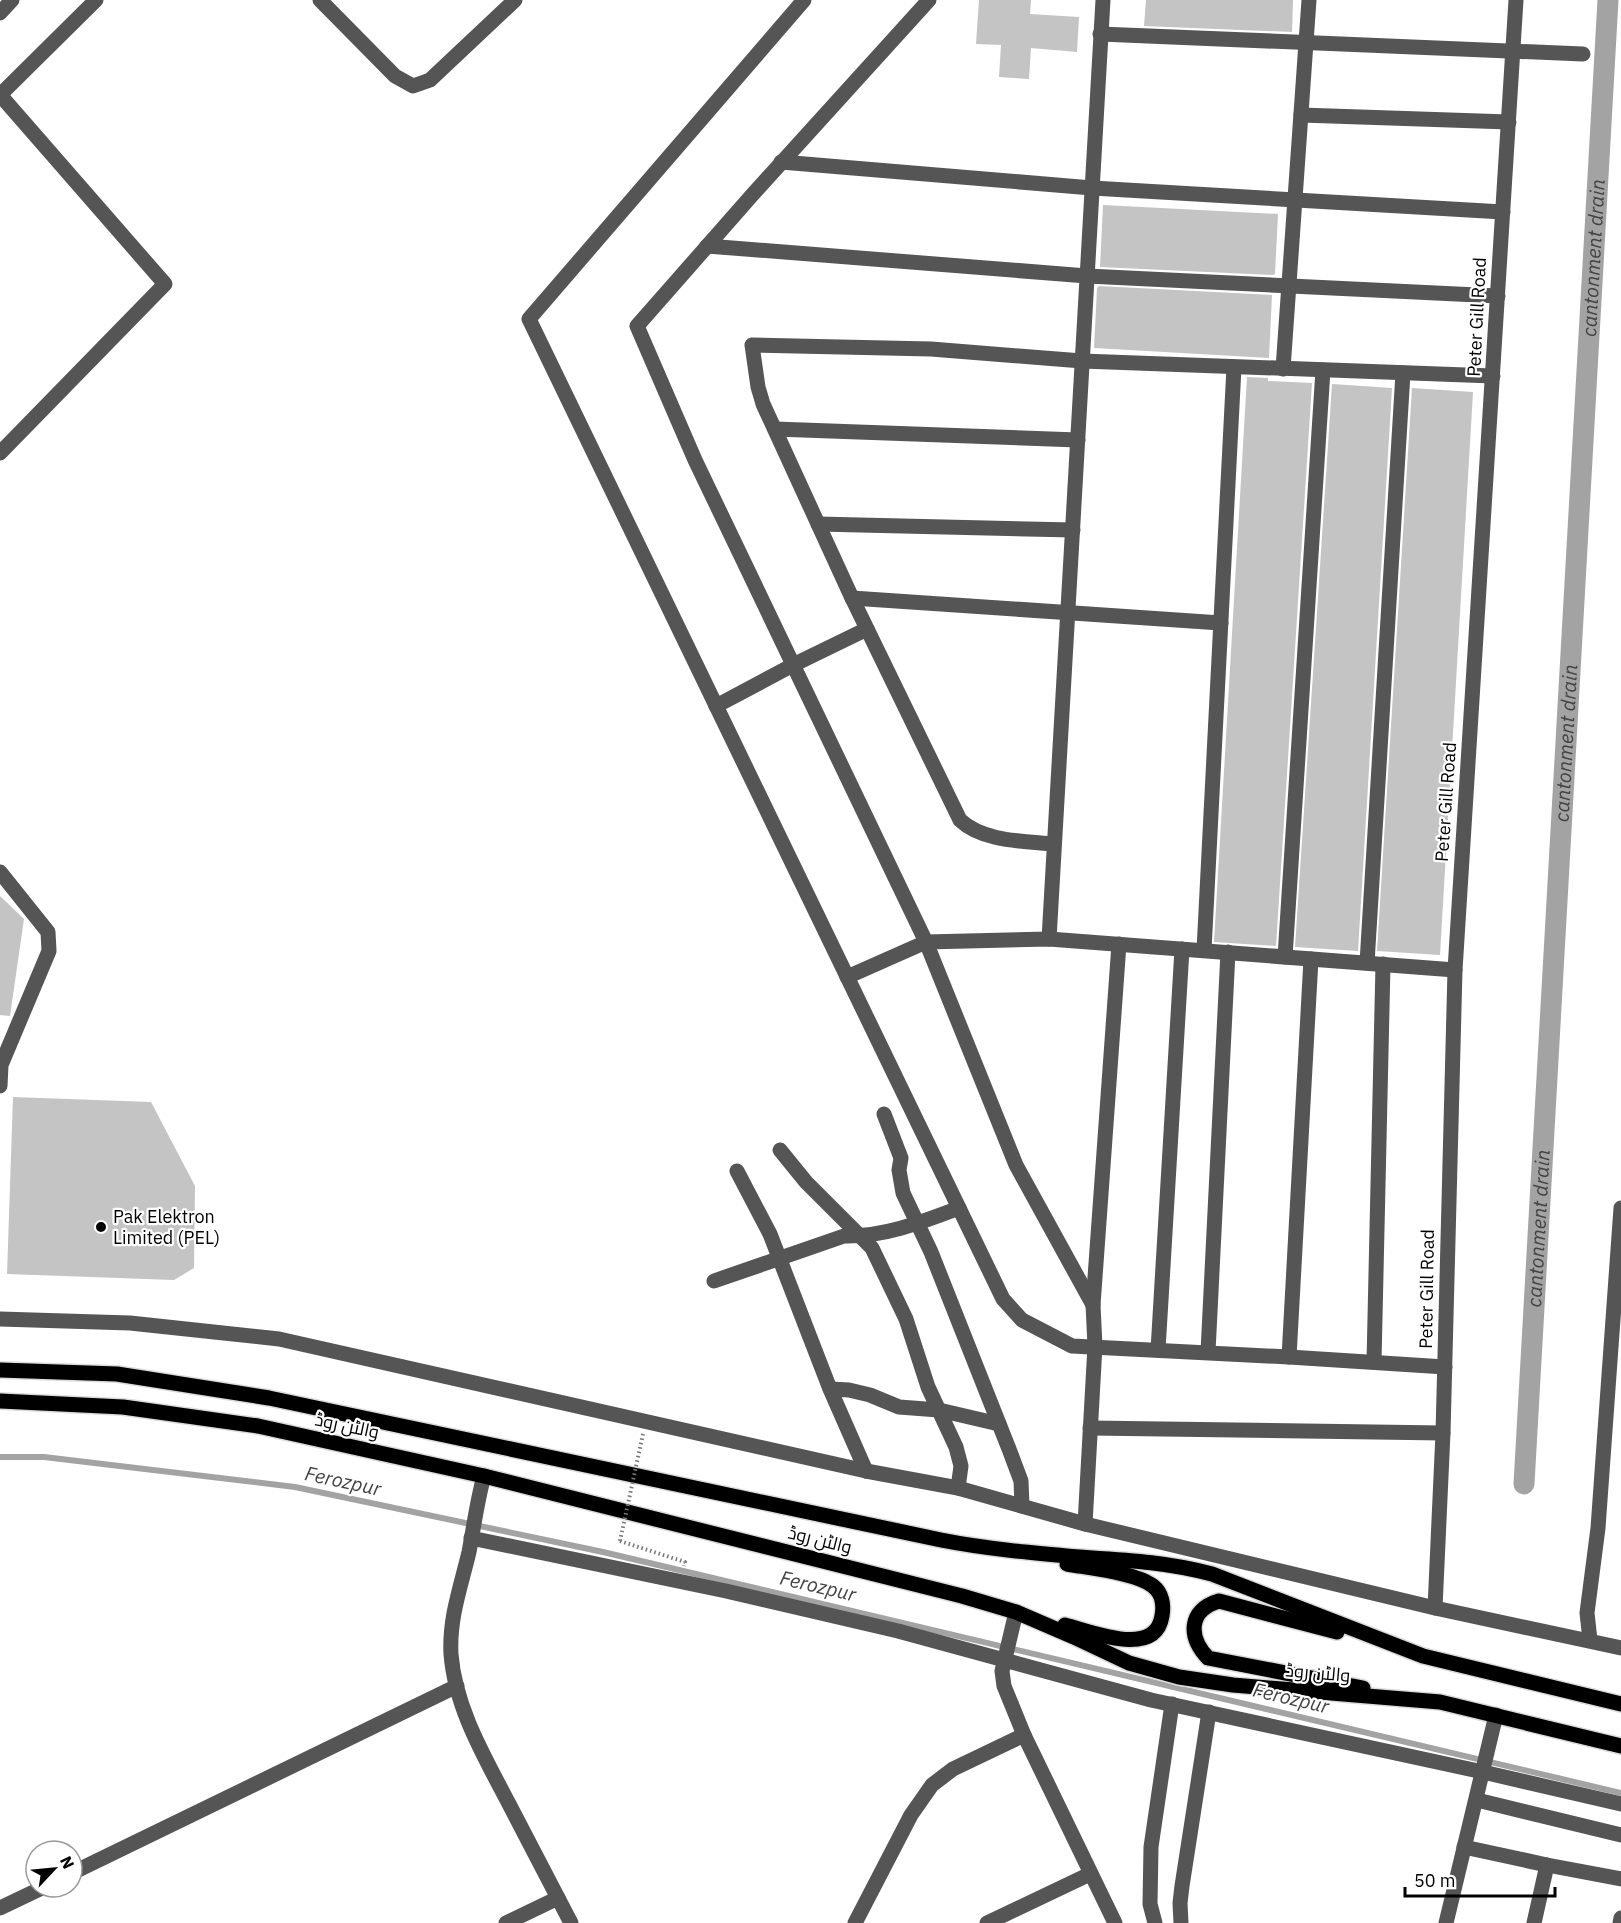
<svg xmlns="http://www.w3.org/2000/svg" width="1621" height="1923" font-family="'IBM Plex Sans',Cairo,sans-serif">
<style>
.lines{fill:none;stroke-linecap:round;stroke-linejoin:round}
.stream{stroke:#a3a3a3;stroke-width:6}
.canal{stroke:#a3a3a3;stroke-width:21}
.building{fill:#c4c4c4}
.major-casing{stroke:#dbdbdb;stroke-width:18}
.path{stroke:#777;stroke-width:4;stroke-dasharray:1.5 3;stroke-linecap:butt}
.minor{stroke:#555;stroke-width:15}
.major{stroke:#000;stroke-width:15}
.path-bridge{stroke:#777;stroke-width:4;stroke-dasharray:1.5 3;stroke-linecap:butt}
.poi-dot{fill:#000;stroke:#fff;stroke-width:2}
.labels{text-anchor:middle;stroke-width:4.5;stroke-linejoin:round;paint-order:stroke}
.street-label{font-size:18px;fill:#000;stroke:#fff}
.poi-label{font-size:18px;fill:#000;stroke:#fff;text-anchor:start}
.water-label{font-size:20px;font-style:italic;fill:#444;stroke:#fff}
</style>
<rect width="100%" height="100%" fill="#fff"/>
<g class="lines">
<!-- stream -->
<path class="stream" d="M0,1457H44L295,1487L603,1552L1621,1793"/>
<!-- canal -->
<path class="canal" id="s1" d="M1524,1484L1608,0"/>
</g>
<!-- building -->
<g class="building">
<path d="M979,0H1031L1030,14L1079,17L1077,52L1031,48L1029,79L999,77L1001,45L976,44Z"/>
<path d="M1146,0H1293L1292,32L1144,26Z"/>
<path d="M1103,205L1278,214L1275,274L1273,275L1100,267Z"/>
<path d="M1099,286L1272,295L1269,358L1094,348L1097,288Z"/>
<path d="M1247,377L1268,378V381L1312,383L1276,946L1214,942Z"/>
<path d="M1332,384L1392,388L1358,951L1295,947Z"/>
<path d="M1412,388L1473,392L1440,955L1377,951Z"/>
<path d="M0,896L24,919L10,1016L0,1015Z"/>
<path d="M13,1097L151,1102L195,1186L194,1268L174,1280L7,1274Z"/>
</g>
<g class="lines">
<defs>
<g id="major">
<path d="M0,1370L117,1374L269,1398L941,1540C987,1549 1033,1553 1079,1557C1125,1560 1168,1562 1212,1574L1423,1656L1621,1704"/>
<path d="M0,1401L123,1407L258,1426L484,1476L962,1596L1016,1612L1074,1637L1129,1663L1179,1677L1233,1685L1440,1702L1621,1746"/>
<path d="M1065,1625C1090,1631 1155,1659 1162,1616C1164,1605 1162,1593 1153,1586C1137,1573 1089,1568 1067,1564"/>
<path d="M1337,1632L1219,1601C1188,1610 1188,1637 1208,1658L1363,1688"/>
</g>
</defs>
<!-- major casing -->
<use href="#major" class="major-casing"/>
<!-- path -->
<path class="path" d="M620,1541L685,1562L684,1566"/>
<!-- minor -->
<g class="minor">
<path d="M320,0L395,76L413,86L430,80L515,0"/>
<path d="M804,0L529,319L1003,1299L1022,1320L1072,1346L1289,1357L1445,1367"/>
<path d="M929,0L753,194L637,326L695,460L926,942L1016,1165L1093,1305"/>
<path d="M0,13L12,0"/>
<path d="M1100,34L1583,54"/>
<path d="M0,95L96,0"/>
<path d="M1301,115L1509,122"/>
<path d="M781,162L1092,188L1503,212"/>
<path d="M707,246L1087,276L1498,296"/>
<path d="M1283,369L1309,0"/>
<path d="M775,429L1078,440"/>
<path d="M0,453L165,284L1,96"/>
<path d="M818,524L1073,530"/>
<path d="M852,598L1221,623"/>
<path d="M716,706L793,665L867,629"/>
<path d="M1054,844C1025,841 983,842 960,820L852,598L763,404L758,387L752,345L931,349L1082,361L1493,376"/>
<path d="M0,872L48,932L49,951L1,1065L0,1086"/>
<path d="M1049,939L1103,0"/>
<path d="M1204,950L1234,367"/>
<path d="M1285,957L1323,370"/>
<path d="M1367,963L1403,373"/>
<path d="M847,977L926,942L1049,939L1455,970"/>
<path d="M884,1114L901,1158L899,1170L903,1193L931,1252L1009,1449L1021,1481L1022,1506"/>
<path d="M780,1150L806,1182L872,1248L906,1319L928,1387L956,1447L961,1466L958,1488"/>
<path d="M737,1171L770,1234L830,1389L866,1471"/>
<path d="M714,1281L844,1236C884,1237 922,1222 959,1208"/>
<path d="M0,1319L130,1323L279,1339L866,1471L958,1488L1085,1524L1435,1608L1621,1648"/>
<path d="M1158,1350L1182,949"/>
<path d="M1208,1352L1228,952"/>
<path d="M1289,1357L1311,959"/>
<path d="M1374,1362L1383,964"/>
<path d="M830,1389L849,1390L870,1395L899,1407L939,1410L999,1424"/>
<path d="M1090,1428L1443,1433"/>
<path d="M484,1476C477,1501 474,1526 469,1552C461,1586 449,1618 451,1654C455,1707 484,1756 508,1802C529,1842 550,1882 571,1923"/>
<path d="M1085,1524L1095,1346L1093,1305L1119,944"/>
<path d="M471,1538L726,1591L898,1631L1151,1700L1483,1772L1621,1804"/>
<path d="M1435,1608L1443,1433L1455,970L1516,0"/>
<path d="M1016,1612L1002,1671L1004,1686L1024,1735L1115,1923"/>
<path d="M1590,1640L1587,1613L1598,1528L1621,1208"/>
<path d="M1477,1800L1621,1835"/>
<path d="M1464,1847L1547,1865L1621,1879"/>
<path d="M72,1873L457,1686"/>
<path d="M0,1908L44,1887"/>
<path d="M506,1923L558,1898"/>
<path d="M855,1923L911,1815L932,1785L953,1769L1024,1735"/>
<path d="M987,1923L1090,1874"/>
<path d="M1155,1923L1150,1904L1151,1847L1172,1704"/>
<path d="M1181,1923L1180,1903L1182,1886L1209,1712"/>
<path d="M1446,1923L1496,1715"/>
<path d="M1534,1923L1547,1865"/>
<path d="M1620,1923L1621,1918"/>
</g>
<!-- major -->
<use href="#major" class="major"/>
<!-- path-bridge -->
<path class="path-bridge" d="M620,1541L643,1434"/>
</g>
<!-- markers -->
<circle class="poi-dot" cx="101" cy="1227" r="6"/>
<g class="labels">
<!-- street labels -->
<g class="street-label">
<text transform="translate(1477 317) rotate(-87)" y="6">Peter Gill Road</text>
<text transform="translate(1446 802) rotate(-86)" y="6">Peter Gill Road</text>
<text transform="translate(1427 1289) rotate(-89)" y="6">Peter Gill Road</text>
<text transform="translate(347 1426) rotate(12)" y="6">والٹن روڈ</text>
<text transform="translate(820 1540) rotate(14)" y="6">والٹن روڈ</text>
<text transform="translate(1318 1673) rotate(5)" y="6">والٹن روڈ</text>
</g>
<!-- poi labels -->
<g class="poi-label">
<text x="113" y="1223">Pak Elektron<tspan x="113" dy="21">Limited (PEL)</tspan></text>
</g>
<!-- water labels -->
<g class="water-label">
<text dy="7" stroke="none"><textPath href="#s1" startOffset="1228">cantonment drain</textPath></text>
<text dy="7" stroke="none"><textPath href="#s1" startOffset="742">cantonment drain</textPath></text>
<text dy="7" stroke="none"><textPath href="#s1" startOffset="256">cantonment drain</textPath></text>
<text transform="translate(343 1481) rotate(12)" y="7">Ferozpur</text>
<text transform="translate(818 1586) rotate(13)" y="7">Ferozpur</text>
<text transform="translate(1291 1698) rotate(13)" y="7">Ferozpur</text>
</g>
</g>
<!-- north arrow -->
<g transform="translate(54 1869) rotate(64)"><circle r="28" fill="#ffffff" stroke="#999999" stroke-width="1.5"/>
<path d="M0-4.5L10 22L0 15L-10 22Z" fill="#000000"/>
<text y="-9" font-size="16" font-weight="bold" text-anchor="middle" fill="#000000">N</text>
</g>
<!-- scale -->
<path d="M1405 1887v9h150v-9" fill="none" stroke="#000000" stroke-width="3"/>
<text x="1414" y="1887" font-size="18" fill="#000000" stroke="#ffffff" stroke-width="4.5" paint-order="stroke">50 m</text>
</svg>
